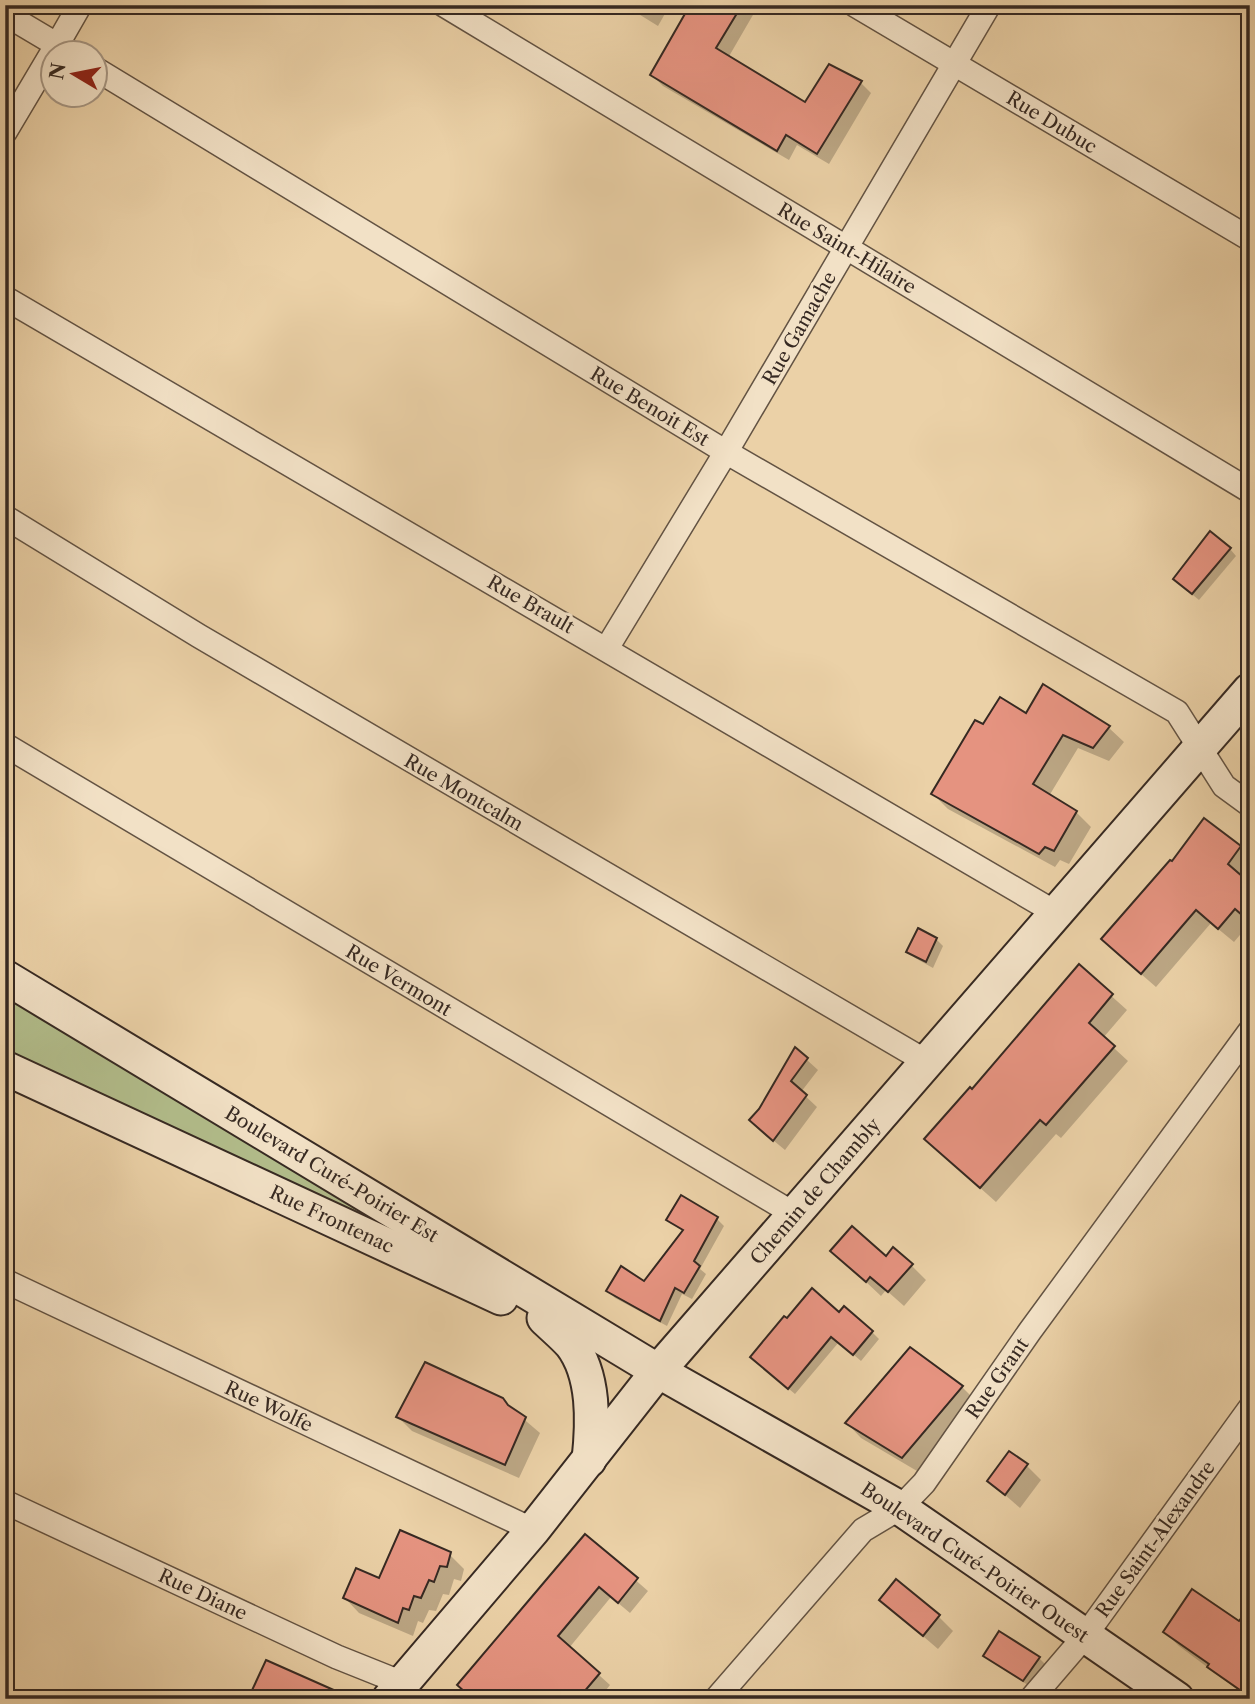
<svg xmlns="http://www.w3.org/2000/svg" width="1255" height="1704" font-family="'Libre Caslon Text',serif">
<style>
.green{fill:#b2bd8b;stroke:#747356;stroke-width:2}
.shadow{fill:#0003}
.building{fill:#e59380;stroke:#362922;stroke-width:2}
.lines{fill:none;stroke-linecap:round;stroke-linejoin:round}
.street-casing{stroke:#635343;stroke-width:26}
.secondary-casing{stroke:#362922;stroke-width:37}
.street{stroke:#f2e1c6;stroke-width:23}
.secondary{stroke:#f2e1c6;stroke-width:33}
.labels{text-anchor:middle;stroke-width:6;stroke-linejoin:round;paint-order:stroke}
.street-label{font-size:19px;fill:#362922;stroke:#f2e1c6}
</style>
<rect width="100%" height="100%" fill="#ebd1a7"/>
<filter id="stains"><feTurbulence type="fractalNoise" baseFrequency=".00286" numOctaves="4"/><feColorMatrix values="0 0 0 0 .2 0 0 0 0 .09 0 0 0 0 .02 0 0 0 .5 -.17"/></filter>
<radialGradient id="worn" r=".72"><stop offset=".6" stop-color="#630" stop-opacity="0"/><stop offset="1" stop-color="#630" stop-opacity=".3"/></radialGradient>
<!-- green -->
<path class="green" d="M5,977L550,1306L5,1068Z"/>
<!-- shadow -->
<g class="shadow">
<path d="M624,5H670L658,26Z"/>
<path d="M692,5H754L757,8L728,58L806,104L861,83L871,93L829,164L797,145L789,160L663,86L652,75Z"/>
<path d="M1230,549L1236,556L1199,600L1182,586Z"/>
<path d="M1043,686L1109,728L1124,742L1109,761L1078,748L1049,796L1076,812L1091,827L1069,864L1060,860L1055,867L948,809L933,794L984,727L1026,715Z"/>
<path d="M1205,820L1250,857V868L1242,879L1250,885V923L1234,942L1211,923L1156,987L1118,954L1172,863Z"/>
<path d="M936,939L943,946L933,968L915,958L908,951Z"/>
<path d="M1079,967L1127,1010L1103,1038L1128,1061L1061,1138L1056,1134L996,1202L941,1153L972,1092Z"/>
<path d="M796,1050L818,1070L801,1092L817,1107L785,1150L762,1131L761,1110Z"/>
<path d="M682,1198L717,1219L724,1226L700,1269L706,1274L692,1299L682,1294L667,1326L615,1298L608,1291L644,1283L684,1232L668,1220Z"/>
<path d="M833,1251L886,1258L911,1265L926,1280L904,1306L886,1290L881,1296Z"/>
<path d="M840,1314L872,1332L879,1339L861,1361L839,1342L795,1394L759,1364L787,1320Z"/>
<path d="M910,1350L962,1387L977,1402L917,1471L861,1438L847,1423Z"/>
<path d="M513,1410L540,1433L519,1478L412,1431L398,1417Z"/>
<path d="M1026,1465L1041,1480L1020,1508L989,1481Z"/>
<path d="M585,1536L648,1591L630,1613L611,1597L569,1648L610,1685L599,1699H474Z"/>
<path d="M449,1554L464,1569L461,1581L454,1579L449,1595L443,1594L436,1611L429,1610L423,1623L418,1621L413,1636L359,1613L345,1598L380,1580Z"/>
<path d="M881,1600L939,1617L953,1631L938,1649Z"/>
<path d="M1250,1618V1699L1179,1646L1165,1632L1239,1624Z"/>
<path d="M999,1633L1039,1658L1046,1665L1031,1687L992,1662L985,1656Z"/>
<path d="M1097,1693L1105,1699H1093Z"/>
</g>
<!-- building -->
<g class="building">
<path d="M690,5H742L716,48L805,102L829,64L862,81L817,154L786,135L777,151L650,75Z"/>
<path d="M1210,531L1231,548L1192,594L1173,579Z"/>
<path d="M1043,684L1110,726L1093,748L1063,735L1033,784L1077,811L1054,851L1045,847L1039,854L931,794L975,720L983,724L1000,697L1026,713Z"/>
<path d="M1204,818L1241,846L1228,864L1250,883V922L1235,909L1218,929L1196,910L1141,974L1101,939L1170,860L1172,861Z"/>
<path d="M918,928L937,938L926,962L906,952Z"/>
<path d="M1079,964L1113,994L1089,1023L1115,1046L1046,1125L1040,1120L980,1188L924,1139L970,1087L972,1089Z"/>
<path d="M795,1047L808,1058L791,1081L807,1095L773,1141L749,1120L759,1109Z"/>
<path d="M681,1195L718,1217L694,1261L700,1266L684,1293L675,1288L660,1321L606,1291L621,1266L644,1281L683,1230L666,1220Z"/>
<path d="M852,1226L886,1256L893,1247L913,1264L888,1292L870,1277L866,1282L830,1251Z"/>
<path d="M812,1288L839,1312L844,1306L873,1331L853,1355L831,1337L788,1389L750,1357L784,1316L787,1318Z"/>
<path d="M910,1347L963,1386L902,1458L845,1423Z"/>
<path d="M425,1362L503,1398L508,1405L526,1417L505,1465L396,1417Z"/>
<path d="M1009,1451L1028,1464L1005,1495L987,1481Z"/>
<path d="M400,1530L451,1552L447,1567L440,1566L434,1582L429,1580L421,1598L414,1596L409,1610L403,1608L398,1623L343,1598L356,1568L379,1578Z"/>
<path d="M585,1534L638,1578L618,1603L599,1587L558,1636L600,1673L578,1699H473L457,1685Z"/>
<path d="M896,1579L940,1615L923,1636L879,1600Z"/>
<path d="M1192,1589L1239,1621L1250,1606V1697L1207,1667L1209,1664L1163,1632Z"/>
<path d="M999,1631L1040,1657L1023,1681L983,1656Z"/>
<path d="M266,1660L354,1699H248Z"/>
</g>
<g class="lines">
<defs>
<g id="street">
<path d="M444,5L1250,491"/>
<path d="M855,5L1250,239"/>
<path d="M5,14L69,52"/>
<path d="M53,52L80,5"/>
<path d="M94,68L726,452L1177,712L1224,786L1250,805"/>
<path d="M5,132L52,53"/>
<path d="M5,298L1056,913"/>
<path d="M5,517L199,636L927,1062"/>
<path d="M607,648L726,452L989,5"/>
<path d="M5,745L794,1214"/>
<path d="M5,1281L533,1530"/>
<path d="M5,1502L337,1657L402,1683"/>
<path d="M716,1699L863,1530L900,1508L924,1483L1030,1331L1250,1031"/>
<path d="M1031,1699L1085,1636L1250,1408"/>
</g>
<g id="secondary">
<path d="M5,977L658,1371L900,1508L1177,1699"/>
<path d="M5,1068L501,1298"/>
<path d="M544,1318C552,1326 563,1335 571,1344C595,1375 593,1423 589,1460"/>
<path d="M389,1699L533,1530L658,1371L1250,690"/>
</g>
</defs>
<!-- street casing -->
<use href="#street" class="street-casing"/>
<!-- secondary casing -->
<use href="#secondary" class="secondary-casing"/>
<!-- street -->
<use href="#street" class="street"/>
<!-- secondary -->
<use href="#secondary" class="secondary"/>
</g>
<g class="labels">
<!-- street labels -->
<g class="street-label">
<text transform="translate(1052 122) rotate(31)" y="7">Rue Dubuc</text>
<text transform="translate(847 248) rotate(31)" y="7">Rue Saint-Hilaire</text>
<text transform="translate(799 328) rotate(-60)" y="7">Rue Gamache</text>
<text transform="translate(650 406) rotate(31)" y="7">Rue Benoit Est</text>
<text transform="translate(531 604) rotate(30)" y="7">Rue Brault</text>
<text transform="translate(464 792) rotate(30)" y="7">Rue Montcalm</text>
<text transform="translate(399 980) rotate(31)" y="7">Rue Vermont</text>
<text transform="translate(332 1174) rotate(31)" y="7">Boulevard Curé-Poirier Est</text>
<text transform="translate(815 1191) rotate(-49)" y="7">Chemin de Chambly</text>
<text transform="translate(332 1219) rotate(25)" y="7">Rue Frontenac</text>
<text transform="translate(997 1378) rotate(-55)" y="7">Rue Grant</text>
<text transform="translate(269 1406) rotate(25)" y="7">Rue Wolfe</text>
<text transform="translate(1155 1539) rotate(-54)" y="7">Rue Saint-Alexandre</text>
<text transform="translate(975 1562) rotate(34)" y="7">Boulevard Curé-Poirier Ouest</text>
<text transform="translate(203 1594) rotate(25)" y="7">Rue Diane</text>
</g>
</g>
<!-- margin -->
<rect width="1255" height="1704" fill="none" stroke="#ebd1a7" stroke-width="28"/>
<rect x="7" y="7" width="1241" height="1690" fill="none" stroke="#362922" stroke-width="3.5"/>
<rect x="14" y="14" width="1227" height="1676" fill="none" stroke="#362922" stroke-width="2"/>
<!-- north arrow -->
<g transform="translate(74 74) rotate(280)"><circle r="33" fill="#f2e1c6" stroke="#a79784" stroke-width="2"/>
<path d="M0-5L12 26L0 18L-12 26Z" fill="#8f2418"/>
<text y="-10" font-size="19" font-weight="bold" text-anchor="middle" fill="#362922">N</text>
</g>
<rect width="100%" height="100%" filter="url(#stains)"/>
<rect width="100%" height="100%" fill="url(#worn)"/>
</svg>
